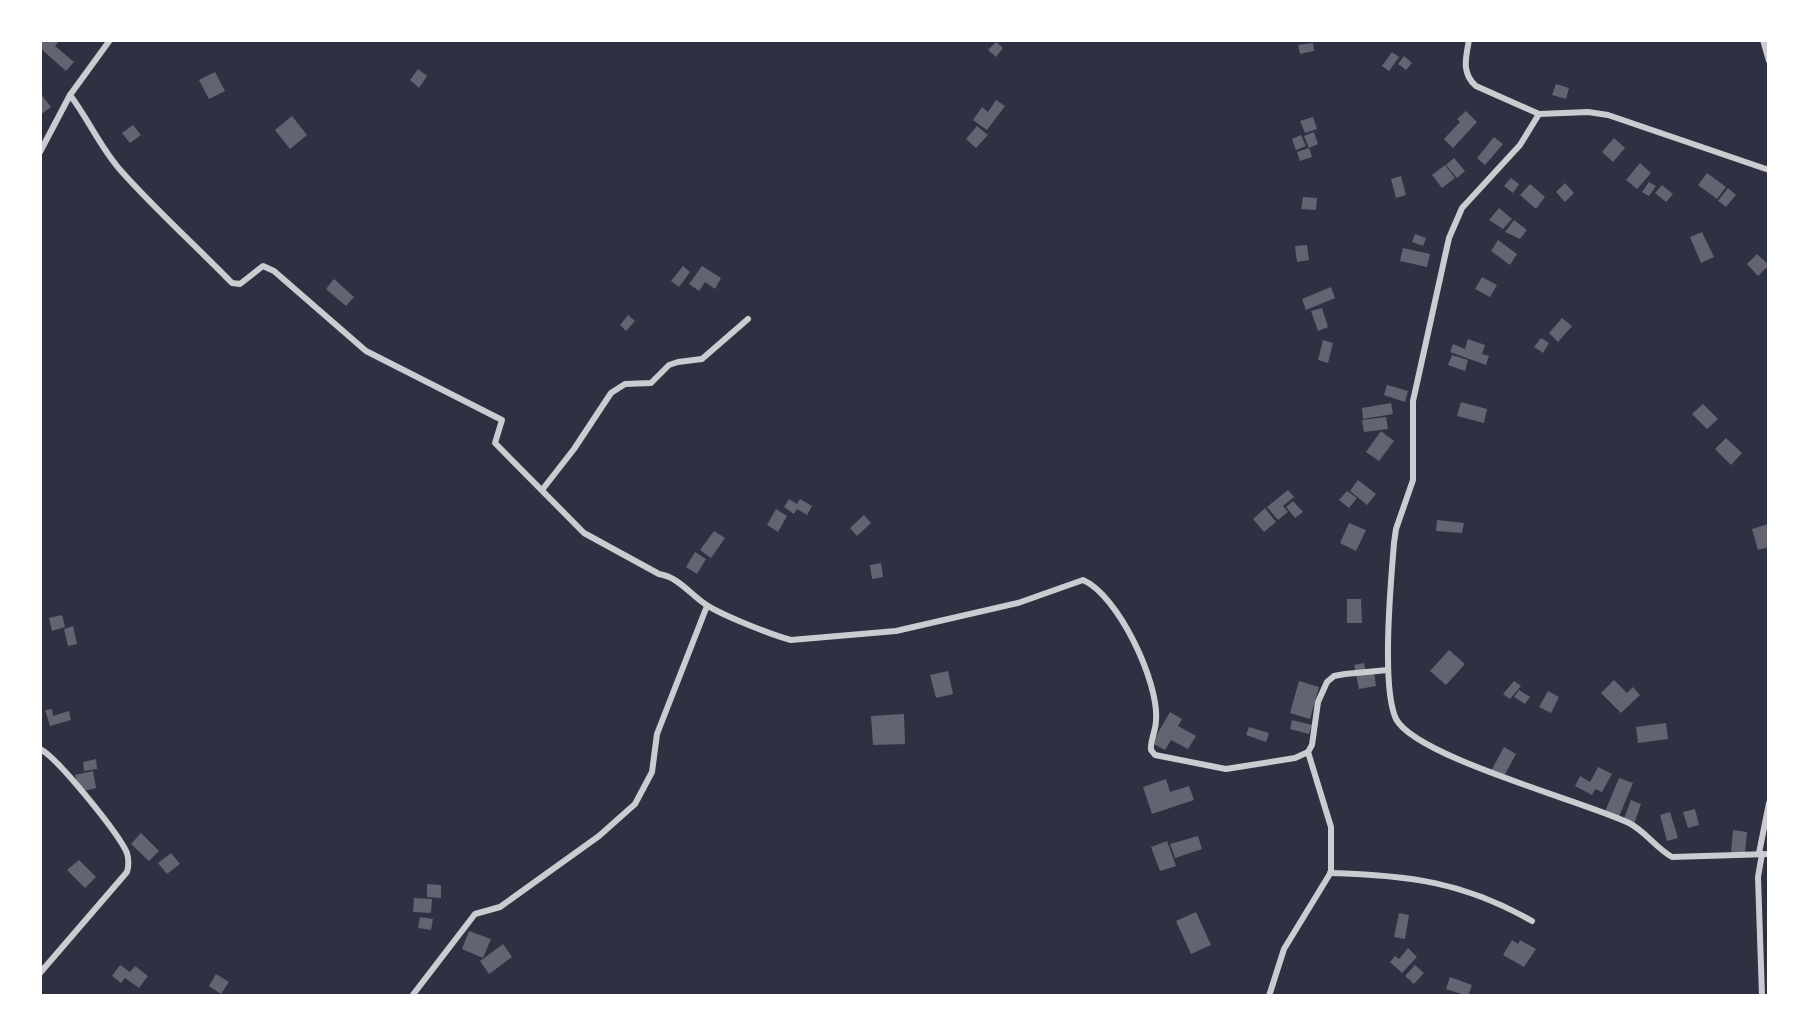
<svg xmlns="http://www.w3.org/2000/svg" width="1809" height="1036" font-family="'Nunito Sans',sans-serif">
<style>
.building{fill:#626471}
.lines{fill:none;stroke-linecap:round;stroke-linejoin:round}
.minor{stroke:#caccd0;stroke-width:6}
</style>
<rect width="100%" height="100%" fill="#2d3142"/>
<!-- building -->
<g class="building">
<path d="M42,40H60L55,46L74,62L66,71L40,48Z"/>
<path d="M996,42L1003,48L996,57L988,50Z"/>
<path d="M1313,43L1314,51L1300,54L1298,45Z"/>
<path d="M1392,52L1399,57L1389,71L1382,66Z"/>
<path d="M1404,56L1412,63L1406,70L1398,64Z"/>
<path d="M418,69L427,76L419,88L410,80Z"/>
<path d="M215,72L225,91L209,99L199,80Z"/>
<path d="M1556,84L1569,88L1566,99L1552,95Z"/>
<path d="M40,93L51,107L40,115Z"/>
<path d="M996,100L1005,106L987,130L973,120L982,107L988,112Z"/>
<path d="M1466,111L1477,122L1453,148L1444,139L1460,122L1457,119Z"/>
<path d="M292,116L307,135L290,149L275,130Z"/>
<path d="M1313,117L1317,129L1305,133L1300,121Z"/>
<path d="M133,125L141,135L130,143L122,133Z"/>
<path d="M977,126L988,135L976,148L966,139Z"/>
<path d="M1314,132L1318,144L1309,148L1304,136Z"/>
<path d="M1301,135L1306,146L1296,150L1292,139Z"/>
<path d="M1494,137L1503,144L1485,165L1477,158Z"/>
<path d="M1614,138L1625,148L1613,162L1602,152Z"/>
<path d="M1309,148L1312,157L1300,161L1297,152Z"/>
<path d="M1454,158L1465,171L1457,178L1446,165Z"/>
<path d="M1640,163L1651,173L1637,189L1626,180Z"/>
<path d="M1445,165L1455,178L1442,188L1432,175Z"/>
<path d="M1707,173L1726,187L1717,199L1698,185Z"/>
<path d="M1401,176L1406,195L1396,198L1391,179Z"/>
<path d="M1511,178L1519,184L1513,193L1504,186Z"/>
<path d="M1649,182L1656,186L1649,196L1642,192Z"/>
<path d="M1565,183L1574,193L1565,202L1556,192Z"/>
<path d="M1530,184L1545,197L1536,209L1520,195Z"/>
<path d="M1662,185L1673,194L1666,202L1655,193Z"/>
<path d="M1728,188L1736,195L1726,207L1718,201Z"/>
<path d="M1303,197L1317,198L1316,210L1301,209Z"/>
<path d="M1499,208L1512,219L1503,229L1489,220Z"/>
<path d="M1514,220L1527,230L1520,239L1505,232Z"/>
<path d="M1702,232L1714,257L1701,263L1690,237Z"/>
<path d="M1415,234L1426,238L1423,246L1412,242Z"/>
<path d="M1498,240L1517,254L1510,265L1491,251Z"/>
<path d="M1307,245L1309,260L1297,262L1295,246Z"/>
<path d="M1403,248L1430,254L1427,267L1400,261Z"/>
<path d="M1757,254L1769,265L1758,276L1747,264Z"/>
<path d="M683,266L690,272L679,287L671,281Z"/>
<path d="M702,266L721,278L715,289L705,282L699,291L689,284Z"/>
<path d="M1482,277L1497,285L1490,297L1475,289Z"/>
<path d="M334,279L354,297L346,306L326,289Z"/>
<path d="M1331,287L1335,298L1306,310L1302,299Z"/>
<path d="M1322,308L1328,327L1318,331L1311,311Z"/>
<path d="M628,315L635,321L626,331L620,325Z"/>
<path d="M1562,318L1572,326L1558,342L1549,333Z"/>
<path d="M1541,338L1549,343L1543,353L1534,347Z"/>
<path d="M1468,339L1485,345L1482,354L1489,356L1486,365L1450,352L1453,344L1465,349Z"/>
<path d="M1323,340L1333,343L1328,363L1318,360Z"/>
<path d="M1452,355L1468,360L1465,371L1448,365Z"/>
<path d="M1387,385L1408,391L1405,402L1384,395Z"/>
<path d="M1461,402L1487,409L1484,423L1457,416Z"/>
<path d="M1391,403L1393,414L1363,419L1362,408Z"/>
<path d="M1703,404L1718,419L1707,429L1692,414Z"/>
<path d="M1386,417L1388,429L1364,432L1362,420Z"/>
<path d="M1381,431L1394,441L1379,461L1366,452Z"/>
<path d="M1726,438L1742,453L1731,465L1715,449Z"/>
<path d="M1358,480L1376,494L1367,505L1350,491Z"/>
<path d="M1288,490L1294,497L1283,506L1288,512L1278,520L1267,507Z"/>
<path d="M1347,491L1357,498L1349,508L1339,500Z"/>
<path d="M789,499L797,504L800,499L812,506L807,515L797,509L794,514L784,507Z"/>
<path d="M1293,501L1303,512L1295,518L1286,507Z"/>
<path d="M1265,508L1276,522L1264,532L1253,519Z"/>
<path d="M776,509L787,516L778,532L767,525Z"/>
<path d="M864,515L871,523L857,536L850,528Z"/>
<path d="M1437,520L1464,523L1462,533L1436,531Z"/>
<path d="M1349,523L1366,530L1356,551L1340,543Z"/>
<path d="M1768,524L1769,547L1758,550L1752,529Z"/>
<path d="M714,531L725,538L711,558L700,550Z"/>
<path d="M695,552L706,559L697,574L686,567Z"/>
<path d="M881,563L883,577L872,579L870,565Z"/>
<path d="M1347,599H1361L1362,623H1347Z"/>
<path d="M62,615L65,627L52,631L49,618Z"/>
<path d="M73,626L77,644L68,646L64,629Z"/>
<path d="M1449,650L1465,664L1446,685L1430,671Z"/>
<path d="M1364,663L1366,673L1374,671L1376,686L1359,689L1354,665Z"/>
<path d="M948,671L953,694L936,698L930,675Z"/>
<path d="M1614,680L1627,693L1633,687L1640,695L1621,713L1601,693Z"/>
<path d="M1299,681L1319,687L1310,719L1290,713Z"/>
<path d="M1514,681L1521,686L1510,699L1503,694Z"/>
<path d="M1519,690L1530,697L1525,704L1514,697Z"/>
<path d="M1548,691L1559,697L1551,713L1539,707Z"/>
<path d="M52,709L53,716L69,711L71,720L50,726L45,710Z"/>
<path d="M1170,712L1182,719L1178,726L1196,736L1188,749L1171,740L1165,750L1152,743Z"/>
<path d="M904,714L905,744L873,745L871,716Z"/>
<path d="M1292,720L1312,725L1309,734L1290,729Z"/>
<path d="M1666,723L1668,739L1638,743L1636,727Z"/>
<path d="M1249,727L1269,733L1266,742L1246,735Z"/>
<path d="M1504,747L1516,754L1503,778L1491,771Z"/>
<path d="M96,759L97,769L84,771L83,762Z"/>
<path d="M1598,767L1612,774L1602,792L1595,789L1592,795L1575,786L1580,776L1590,782Z"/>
<path d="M93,771L96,788L79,792L75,775Z"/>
<path d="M1619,778L1633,783L1618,819L1604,814Z"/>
<path d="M1166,779L1170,792L1189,786L1194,800L1152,814L1143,787Z"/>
<path d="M1631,800L1641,804L1634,824L1623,821Z"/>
<path d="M1695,809L1699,825L1688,828L1683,812Z"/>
<path d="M1670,812L1678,838L1667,841L1660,815Z"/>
<path d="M1733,830L1747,832L1745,854L1731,852Z"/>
<path d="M141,833L159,851L149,861L131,844Z"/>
<path d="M1198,836L1202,849L1175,858L1170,844Z"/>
<path d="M1167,841L1176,866L1160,871L1151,847Z"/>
<path d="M171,853L180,864L167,874L158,863Z"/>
<path d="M79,860L96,877L85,888L67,870Z"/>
<path d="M427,884L441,885V898L427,897Z"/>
<path d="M414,898L432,899L431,913L413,912Z"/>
<path d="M1196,912L1211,945L1191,954L1176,921Z"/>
<path d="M1399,913L1409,915L1405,939L1394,937Z"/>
<path d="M420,917L433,919L431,930L418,928Z"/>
<path d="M469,931L491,939L483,958L462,949Z"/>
<path d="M1512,940L1518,944L1520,940L1536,949L1524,967L1503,955Z"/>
<path d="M503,944L512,957L489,974L480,961Z"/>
<path d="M1408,948L1417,957L1402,973L1390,962L1395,956L1399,959Z"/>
<path d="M120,965L130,972L135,966L148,976L139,988L125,978L121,983L112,976Z"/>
<path d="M1415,965L1424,973L1414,984L1405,976Z"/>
<path d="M216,974L229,982L221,994L209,986Z"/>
<path d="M1450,977L1472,985L1468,996L1446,989Z"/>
</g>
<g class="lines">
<!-- minor -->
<g class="minor">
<path d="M1469,40C1466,57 1461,73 1476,86L1539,114L1588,112L1608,115L1769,170"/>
<path d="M1763,40L1769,61"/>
<path d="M70,95L110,40"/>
<path d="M1539,114L1520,145L1462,208L1449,238L1413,401V480L1396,529L1394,543C1391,581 1381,687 1396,719C1416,757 1583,801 1629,823C1645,831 1656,848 1672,857L1769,854"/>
<path d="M40,152L70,95C89,120 101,149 122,172C157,211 196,246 232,283L240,284L263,266L274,271L366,351L502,420L495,443L584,533L659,574C678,577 689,593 705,604C721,615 772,635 791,640L896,631L1018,603L1083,580C1118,595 1159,682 1156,720C1156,731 1150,740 1151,750L1155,755L1226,769L1295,758L1308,752L1312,745L1318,702L1327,682L1334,676L1345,674L1388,670"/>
<path d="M542,490L574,449L611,393L625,384L651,383L669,365L678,362L702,359L748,319"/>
<path d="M40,749C57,757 119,834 127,853C129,860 129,865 127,872L40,973"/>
<path d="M1759,853L1769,803"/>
<path d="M1762,854L1758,877L1762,996"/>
<path d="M1330,873C1408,875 1464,882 1532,921"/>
<path d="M412,996L475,914L500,907L599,836L635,804L652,772L657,734L707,606"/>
<path d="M1269,996L1284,949L1331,872V827L1308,752"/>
</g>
</g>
<!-- border -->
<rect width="1809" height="1036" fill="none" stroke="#ffffff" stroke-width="84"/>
</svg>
